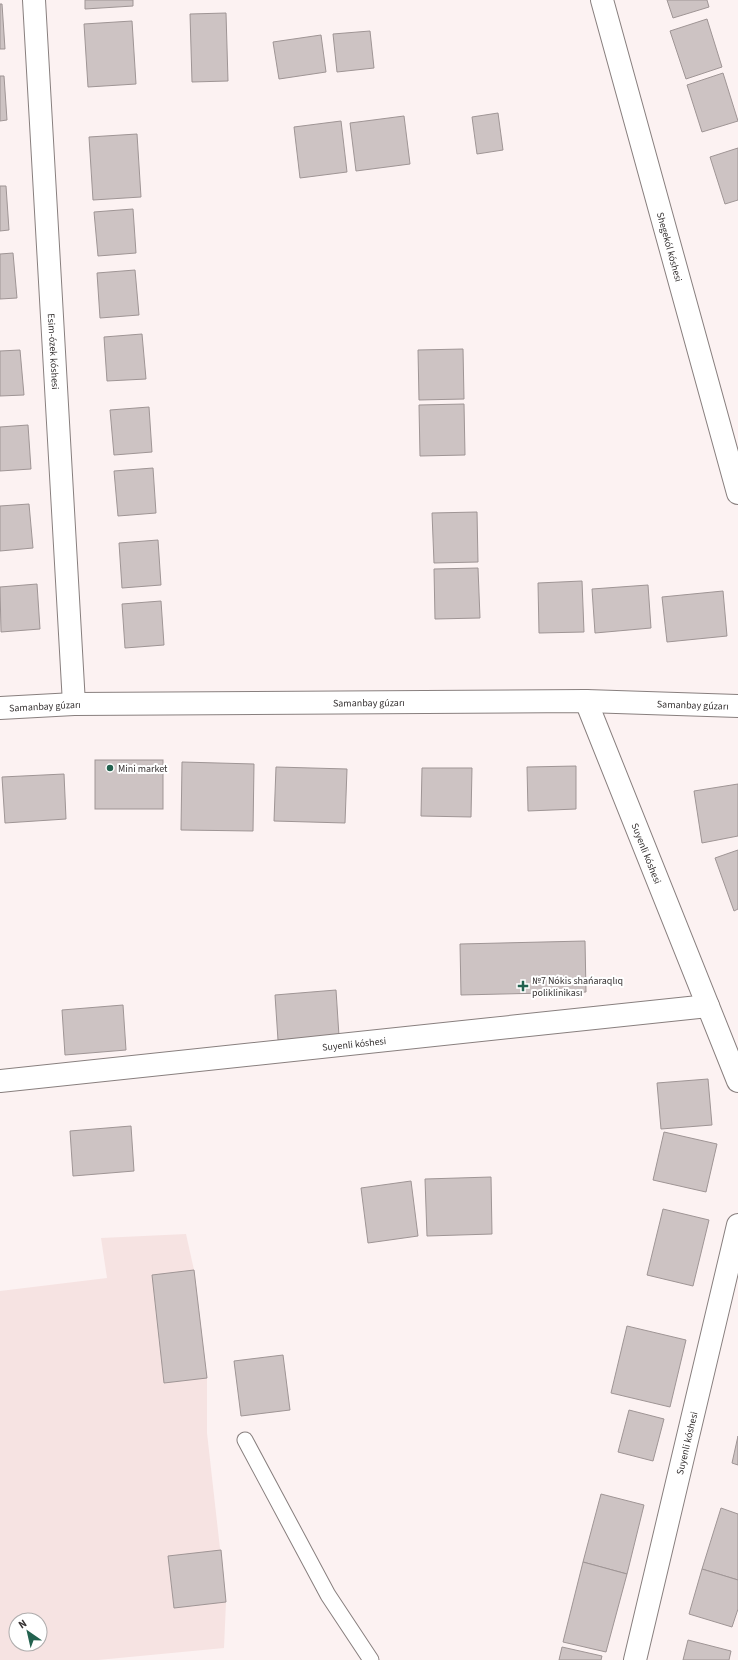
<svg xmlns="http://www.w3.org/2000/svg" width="738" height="1660" font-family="'Source Sans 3',sans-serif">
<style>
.built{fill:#f6e3e2;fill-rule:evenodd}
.building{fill:#cdc3c3;stroke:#9f9595}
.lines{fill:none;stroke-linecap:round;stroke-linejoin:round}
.lane-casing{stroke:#887f7e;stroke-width:17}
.street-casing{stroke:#887f7e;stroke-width:24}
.lane{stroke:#fff;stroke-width:15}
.street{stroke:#fff;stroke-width:22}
.poi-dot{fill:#23624f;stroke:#fff;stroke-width:1.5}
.labels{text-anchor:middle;stroke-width:4;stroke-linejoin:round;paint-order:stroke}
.street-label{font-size:10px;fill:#363232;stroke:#fff}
.poi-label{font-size:10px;fill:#363232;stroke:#fff;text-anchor:start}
</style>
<rect width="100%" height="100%" fill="#fcf2f2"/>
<!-- built -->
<path class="built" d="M186,1234L194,1270L207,1378V1433L226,1602L224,1648L98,1660H0V1291L107,1278L101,1238ZM16,1620H40V1644H16Z"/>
<!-- building -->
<g class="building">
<path d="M85,0H133V6L85,9Z"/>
<path d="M667,0H707L709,7L673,18Z"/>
<path d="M0,4H2L5,49H0Z"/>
<path d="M226,13L228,81L192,82L190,14Z"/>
<path d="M707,19L722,67L686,79L670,31Z"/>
<path d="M132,21L136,84L88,87L84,24Z"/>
<path d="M370,31L374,68L337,72L333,34Z"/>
<path d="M321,35L326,72L279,79L273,42Z"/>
<path d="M723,73L738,121L702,132L687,85Z"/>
<path d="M0,76H4L7,120L0,121Z"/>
<path d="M498,113L503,150L477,154L472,117Z"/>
<path d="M404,116L410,164L356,171L350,123Z"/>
<path d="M341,121L347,172L300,178L294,127Z"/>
<path d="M137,134L141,197L93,200L89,137Z"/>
<path d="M738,148V200L725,204L710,157Z"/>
<path d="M0,186H6L9,230L0,231Z"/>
<path d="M133,209L136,253L98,256L94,212Z"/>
<path d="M13,253L17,298L0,299V254Z"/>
<path d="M135,270L139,315L100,318L97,273Z"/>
<path d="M142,334L146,379L107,381L104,337Z"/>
<path d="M463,349L464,399L419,400L418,350Z"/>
<path d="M20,350L24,395L0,396V351Z"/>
<path d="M464,404L465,455L420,456L419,405Z"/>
<path d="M149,407L152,452L114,455L110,410Z"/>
<path d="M28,425L31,469L0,471V427Z"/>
<path d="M153,468L156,513L118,516L114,471Z"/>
<path d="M29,504L33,548L0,551V506Z"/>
<path d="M477,512L478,562L434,563L432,513Z"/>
<path d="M158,540L161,585L122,588L119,543Z"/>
<path d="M478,568L480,618L435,619L434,569Z"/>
<path d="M582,581L584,632L539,633L538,583Z"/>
<path d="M37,584L40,629L1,632L0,587Z"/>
<path d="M648,585L651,628L595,633L592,589Z"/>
<path d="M723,591L727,636L667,642L662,597Z"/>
<path d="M161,601L164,645L125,648L122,604Z"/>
<rect x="95" y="760" width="68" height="49"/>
<path d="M182,762L254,764L253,831L181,830Z"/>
<path d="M576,766V809L528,811L527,767Z"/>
<path d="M276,767L347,769L345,823L274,821Z"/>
<path d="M422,768H472L471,817L421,816Z"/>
<path d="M64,774L66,819L5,823L2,777Z"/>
<path d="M738,784V836L702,843L694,791Z"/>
<path d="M738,850V909L734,911L715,858Z"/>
<path d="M585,941L586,992L461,995L460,944Z"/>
<path d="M336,990L339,1036L278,1040L275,995Z"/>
<path d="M123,1005L126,1050L65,1055L62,1010Z"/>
<path d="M708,1079L712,1125L661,1129L657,1083Z"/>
<path d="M131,1126L134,1171L73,1176L70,1131Z"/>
<path d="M664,1132L717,1144L706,1192L653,1180Z"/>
<path d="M491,1177L492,1234L427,1236L425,1179Z"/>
<path d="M411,1181L418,1236L368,1243L361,1188Z"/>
<path d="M663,1209L709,1220L693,1286L647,1275Z"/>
<path d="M194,1270L207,1378L164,1383L152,1275Z"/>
<path d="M627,1326L686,1340L670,1407L611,1393Z"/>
<path d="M283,1355L290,1410L241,1416L234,1361Z"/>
<path d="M629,1410L664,1419L653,1461L618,1452Z"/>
<path d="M738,1436V1465L732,1463Z"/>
<path d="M601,1494L644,1505L627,1574L583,1562Z"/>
<path d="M721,1508L738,1514V1580L702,1569Z"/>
<path d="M221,1550L226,1602L174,1608L168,1556Z"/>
<path d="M583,1562L627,1574L606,1652L563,1642Z"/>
<path d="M702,1569L738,1580V1609L732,1627L689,1614Z"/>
<path d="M688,1640L731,1651L729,1660H683Z"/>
<path d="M562,1647L602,1656L601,1660H559Z"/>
</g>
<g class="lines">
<defs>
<path id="lane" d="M245,1440L328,1595L371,1660"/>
<g id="street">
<path id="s1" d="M34,0L74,704"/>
<path id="s2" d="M602,0L738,493"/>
<path id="s3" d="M586,701L738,1081"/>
<path id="s4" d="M0,708L74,704L586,701L738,706"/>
<path id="s5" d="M0,1081L708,1006"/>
<path id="s6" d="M635,1660L738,1225"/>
</g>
</defs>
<!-- lane casing -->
<use href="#lane" class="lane-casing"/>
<!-- street casing -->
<use href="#street" class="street-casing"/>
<!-- lane -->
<use href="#lane" class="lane"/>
<!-- street -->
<use href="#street" class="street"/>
</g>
<!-- markers -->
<g class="poi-dot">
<circle cx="110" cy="768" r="4"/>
<path d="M521 980h4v4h4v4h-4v4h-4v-4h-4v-4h4z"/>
</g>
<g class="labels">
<!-- street labels -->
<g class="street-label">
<text dy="4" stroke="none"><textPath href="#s2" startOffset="256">Shegekól kóshesi</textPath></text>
<text dy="4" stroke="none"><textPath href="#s1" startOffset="352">Esim-ózek kóshesi</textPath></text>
<text dy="4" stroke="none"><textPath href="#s4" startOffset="369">Samanbay gúzarı</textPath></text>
<text dy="4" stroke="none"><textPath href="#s4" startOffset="693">Samanbay gúzarı</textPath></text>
<text dy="4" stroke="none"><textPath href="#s4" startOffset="45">Samanbay gúzarı</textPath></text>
<text dy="4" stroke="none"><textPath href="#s3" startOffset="164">Suyenli kóshesi</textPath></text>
<text dy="4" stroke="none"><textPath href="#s5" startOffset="356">Suyenli kóshesi</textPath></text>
<text dy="4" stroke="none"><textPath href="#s6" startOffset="223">Suyenli kóshesi</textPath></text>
</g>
<!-- poi labels -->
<g class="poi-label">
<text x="118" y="772">Mini market</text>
<text x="532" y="984">№7 Nókis shańaraqlıq<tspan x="532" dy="12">poliklinikası</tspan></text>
</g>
</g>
<!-- north arrow -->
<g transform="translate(28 1632) rotate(326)"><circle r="19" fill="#ffffff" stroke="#afadad"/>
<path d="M0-3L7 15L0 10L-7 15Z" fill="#23624f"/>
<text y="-6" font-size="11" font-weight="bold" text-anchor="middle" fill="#363232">N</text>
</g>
</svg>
